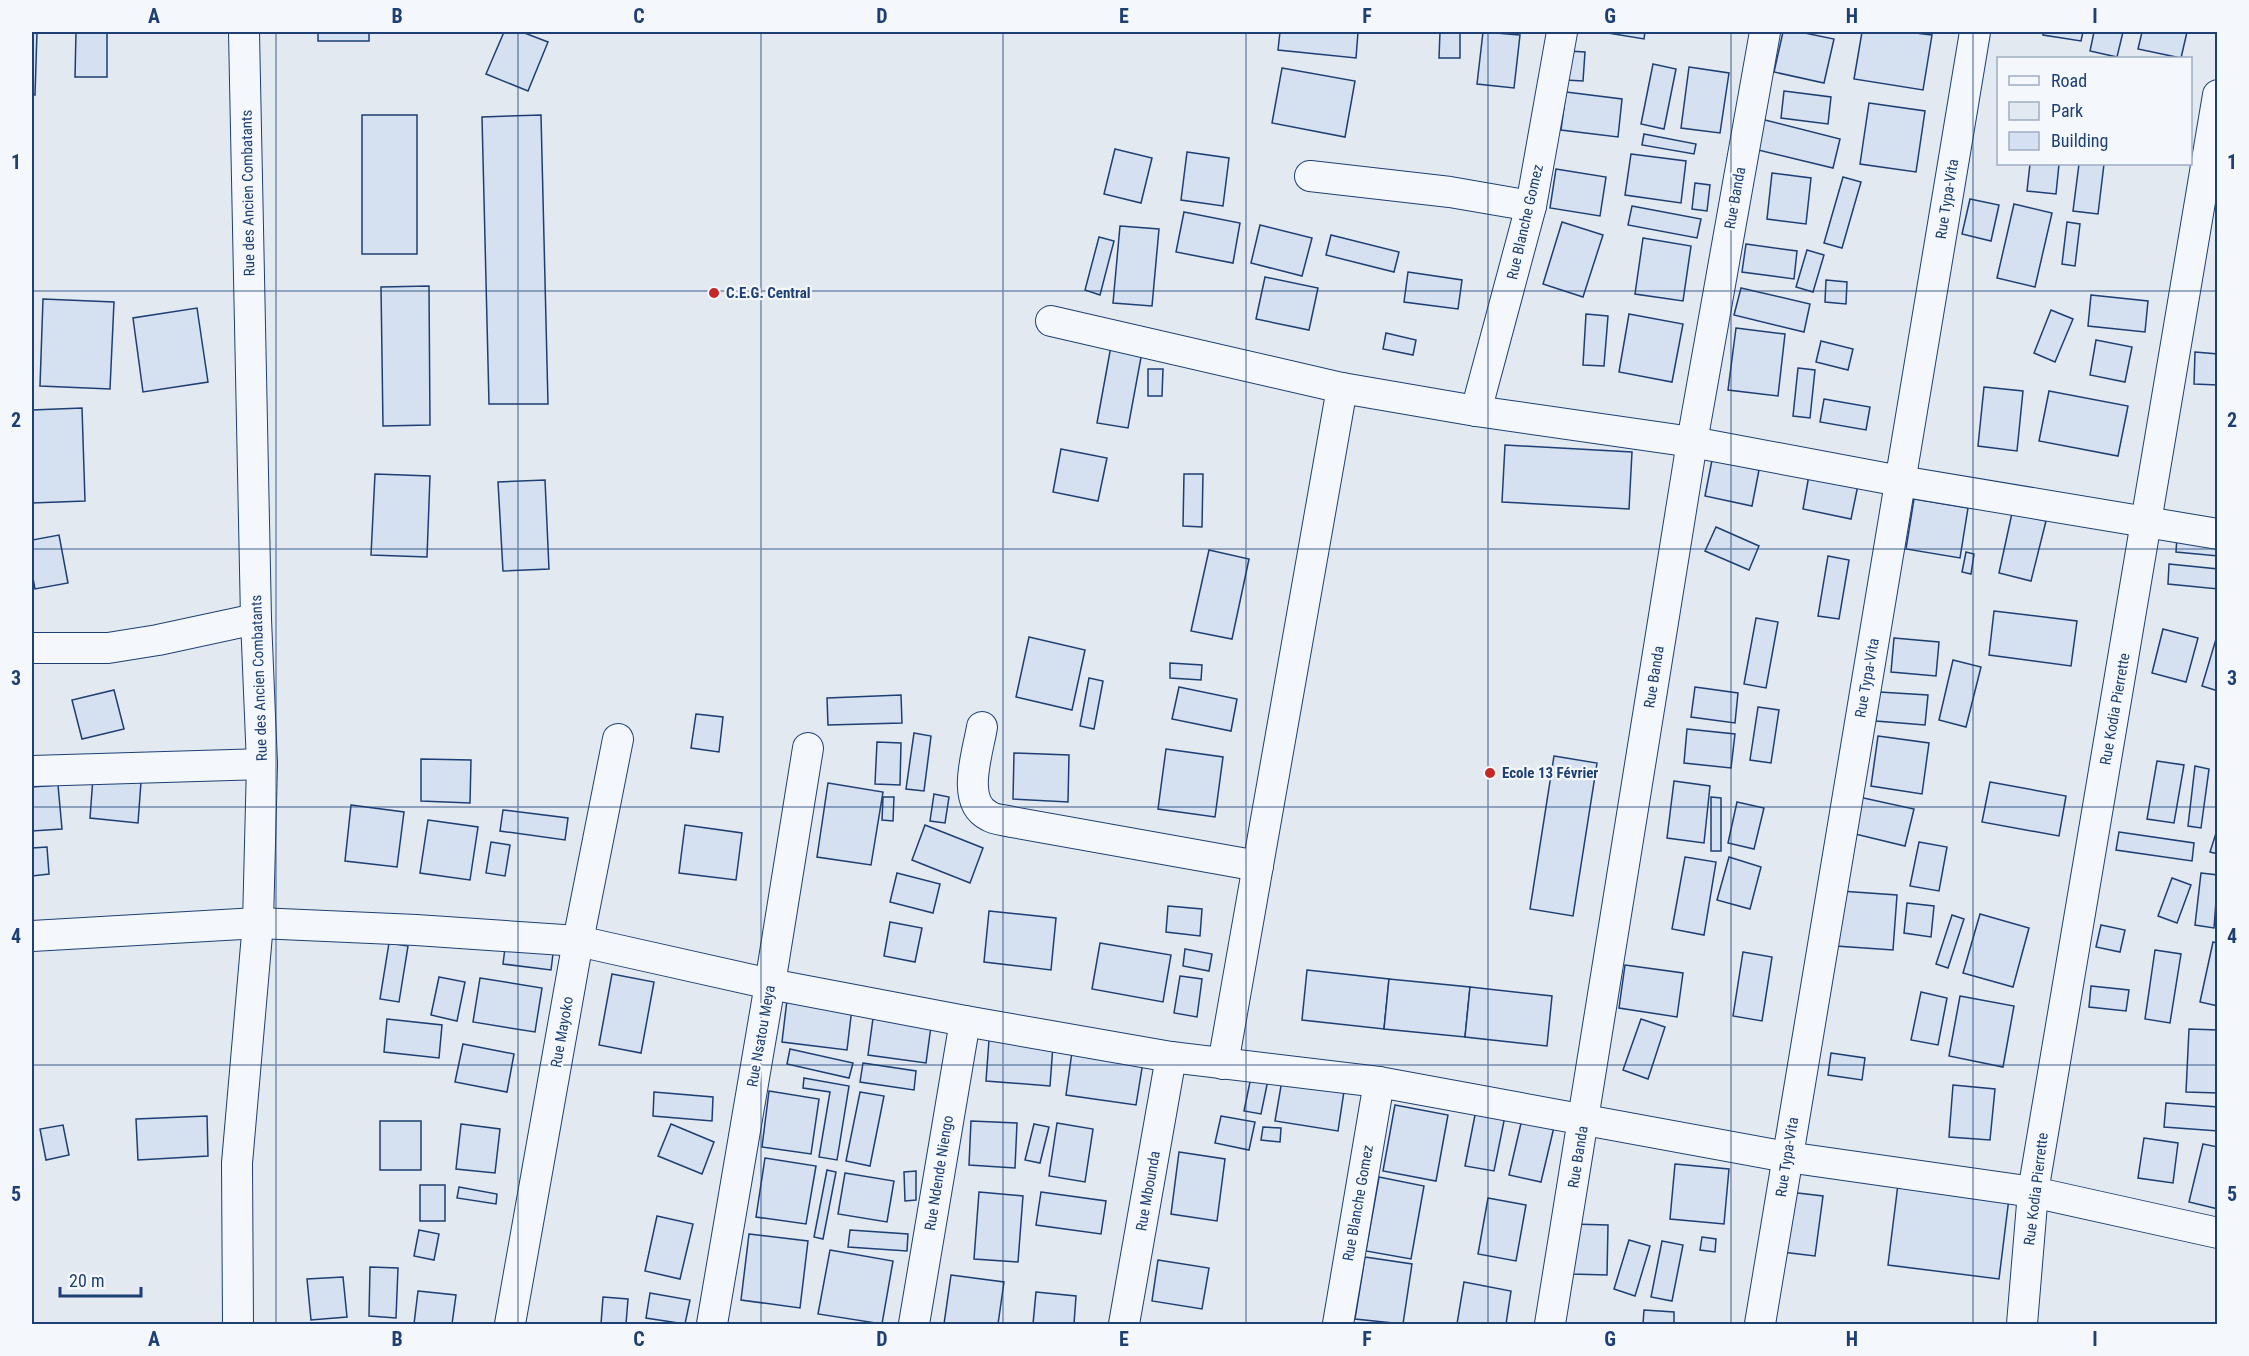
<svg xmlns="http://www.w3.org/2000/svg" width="2249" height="1356" font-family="'Roboto Condensed',sans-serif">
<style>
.green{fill:#e3e9f0;stroke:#687fa3;stroke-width:1.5;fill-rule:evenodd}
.building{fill:#d5e0f0;stroke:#1d3f73;stroke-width:1.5}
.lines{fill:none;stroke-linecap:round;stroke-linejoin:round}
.minor-casing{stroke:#1d3f73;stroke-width:32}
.minor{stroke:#f4f7fb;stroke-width:30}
.grid{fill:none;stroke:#1d3f73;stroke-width:1.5;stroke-opacity:0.55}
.poi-dot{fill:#c62828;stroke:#f4f7fb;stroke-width:2}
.labels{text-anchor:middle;stroke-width:4.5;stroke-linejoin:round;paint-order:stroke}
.street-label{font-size:15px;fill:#1d3f73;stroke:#f4f7fb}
.poi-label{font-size:15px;font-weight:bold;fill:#1d3f73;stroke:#f4f7fb;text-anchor:start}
.neatline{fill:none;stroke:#1d3f73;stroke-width:2}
.grid-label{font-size:20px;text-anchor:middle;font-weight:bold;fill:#1d3f73}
</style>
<rect width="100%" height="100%" fill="#f4f7fb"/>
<!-- green -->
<path class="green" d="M32,32H2217V1324H32ZM1998,58H2190V164H1998Z"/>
<!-- building -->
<g class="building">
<path d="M32,32H37L35,95L32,94Z"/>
<path d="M76,32H107V77H75Z"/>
<rect x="318" y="32" width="51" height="9"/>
<path d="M504,32H522L548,42L528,91L486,74Z"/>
<path d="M1280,32H1358L1356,58L1278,50Z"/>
<path d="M1440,32H1460V58H1439Z"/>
<path d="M1483,32L1520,35L1514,88L1477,84Z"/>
<path d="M1602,32H1645L1644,39Z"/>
<path d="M1783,32H1800L1834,39L1824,83L1774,72Z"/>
<path d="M1862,32H1907L1932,35L1923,90L1854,79Z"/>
<path d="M2043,32H2083L2081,41L2043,35Z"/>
<path d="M2094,32H2123L2117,57L2090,51Z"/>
<path d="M2142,32H2187L2181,58L2138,49Z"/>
<path d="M1568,51L1585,52L1583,81L1565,80Z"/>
<path d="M1653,64L1676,69L1664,129L1641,124Z"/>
<path d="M1689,67L1729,73L1720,133L1681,128Z"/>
<path d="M1282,68L1355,81L1345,137L1272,123Z"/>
<path d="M1784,91L1831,97L1828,124L1781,118Z"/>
<path d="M1566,92L1622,99L1618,137L1561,130Z"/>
<path d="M1869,103L1925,111L1916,172L1860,164Z"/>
<rect x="362" y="115" width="55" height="139"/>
<path d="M541,115L548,404H489L482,117Z"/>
<path d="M1761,119L1840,139L1833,168L1754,149Z"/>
<path d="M1644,134L1696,144L1694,154L1642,145Z"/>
<path d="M1115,149L1152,158L1141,203L1104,194Z"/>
<path d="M1187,152L1229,158L1223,206L1181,200Z"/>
<path d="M1631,154L1686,161L1681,203L1625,195Z"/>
<path d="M2030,164H2059L2056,194L2027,191Z"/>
<path d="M2079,164H2104L2098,214L2073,211Z"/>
<path d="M1556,169L1606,177L1600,216L1550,208Z"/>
<path d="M1772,173L1811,178L1806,224L1767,219Z"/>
<path d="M1843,177L1861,182L1842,248L1824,243Z"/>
<path d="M1695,183L1710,185L1707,211L1692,209Z"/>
<path d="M1970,199L1999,205L1991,241L1962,234Z"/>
<path d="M2014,204L2052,213L2035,287L1997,278Z"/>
<path d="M1632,206L1701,219L1697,238L1628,225Z"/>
<path d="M1184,212L1240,223L1233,263L1176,252Z"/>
<path d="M1562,222L1603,235L1583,297L1543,284Z"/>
<path d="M2067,222L2080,224L2075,266L2062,264Z"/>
<path d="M1260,225L1312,238L1302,276L1251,263Z"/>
<path d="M1120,226L1159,229L1152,306L1113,303Z"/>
<path d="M1331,235L1399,252L1394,272L1326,255Z"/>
<path d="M1099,237L1114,241L1100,295L1085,290Z"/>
<path d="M1643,238L1691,246L1683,301L1635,294Z"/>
<path d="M1746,244L1797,251L1794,279L1742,272Z"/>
<path d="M1807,250L1824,255L1813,292L1796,287Z"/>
<path d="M1408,272L1462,280L1458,309L1404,302Z"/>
<path d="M1265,277L1318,288L1309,330L1256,319Z"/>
<path d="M1826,280L1847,282L1846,304L1825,302Z"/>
<path d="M429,286L430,425L383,426L381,287Z"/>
<path d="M1741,288L1810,304L1804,332L1734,315Z"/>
<path d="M2091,295L2148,301L2145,332L2088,326Z"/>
<path d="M43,299L114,302L110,389L40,386Z"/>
<path d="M197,308L208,382L143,392L133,318Z"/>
<path d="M2051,310L2073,319L2055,362L2034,353Z"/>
<path d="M1586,314L1608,316L1604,366L1583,365Z"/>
<path d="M1629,314L1683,324L1672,382L1619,372Z"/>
<path d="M1736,328L1785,334L1778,396L1728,390Z"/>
<path d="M1386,333L1416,340L1413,355L1383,349Z"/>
<path d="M2096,340L2132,347L2125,382L2090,375Z"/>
<path d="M1821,341L1853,349L1848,370L1816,362Z"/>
<path d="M1111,346L1142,352L1128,428L1097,423Z"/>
<path d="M2195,352L2218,354V385L2194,384Z"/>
<path d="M1798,368L1815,370L1810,418L1793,416Z"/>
<path d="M1148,369H1163L1162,396H1148Z"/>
<path d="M1984,387L2023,391L2017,451L1978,446Z"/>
<path d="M2049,391L2128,406L2118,456L2039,441Z"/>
<path d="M1824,399L1870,407L1866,430L1820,422Z"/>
<path d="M82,408L85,501L32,503V410Z"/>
<path d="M1505,445L1632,452L1629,509L1502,502Z"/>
<path d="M1061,449L1107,458L1098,501L1053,492Z"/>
<path d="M1712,460L1759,470L1752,506L1705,496Z"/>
<path d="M375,474L430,476L427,557L371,555Z"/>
<path d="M1184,474H1203L1202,527L1183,526Z"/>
<path d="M1809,475L1858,485L1851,519L1803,509Z"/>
<path d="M545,480L549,569L503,571L498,482Z"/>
<path d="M1914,499L1968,508L1960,558L1906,549Z"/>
<path d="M2012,513L2046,521L2031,581L1999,573Z"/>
<path d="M1716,527L1759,546L1749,570L1705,551Z"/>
<path d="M59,535L68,583L35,589L32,573V540Z"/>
<path d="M2177,536L2218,540V556L2176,552Z"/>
<path d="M1209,550L1249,559L1232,639L1191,631Z"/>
<path d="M1966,552L1974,554L1971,574L1962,572Z"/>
<path d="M1828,556L1849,560L1839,619L1818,616Z"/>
<path d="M2169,564L2218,569V589L2168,584Z"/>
<path d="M1994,611L2077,621L2071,666L1989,655Z"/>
<path d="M1756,618L1778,622L1766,688L1744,684Z"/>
<path d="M2163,629L2198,638L2186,682L2152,673Z"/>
<path d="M1029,637L1085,650L1072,710L1016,697Z"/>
<path d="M1894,638L1939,642L1936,676L1891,672Z"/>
<path d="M2216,639L2218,640V691L2202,686Z"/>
<path d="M1953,660L1981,667L1966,727L1939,720Z"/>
<path d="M1170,663L1202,665L1201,680L1170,678Z"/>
<path d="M1089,678L1103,681L1094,729L1080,726Z"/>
<path d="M1179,687L1237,699L1231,731L1172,719Z"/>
<path d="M1695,687L1738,693L1735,723L1691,717Z"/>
<path d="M114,690L124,729L82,739L72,700Z"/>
<path d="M1879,692L1928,695L1925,725L1876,721Z"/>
<path d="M901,695L902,723L828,725L827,698Z"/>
<path d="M1758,707L1779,710L1771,763L1750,760Z"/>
<path d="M696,714L723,717L719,752L691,748Z"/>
<path d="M1687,729L1735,734L1731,768L1684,763Z"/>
<path d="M914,733L931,736L924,791L906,789Z"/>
<path d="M1878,736L1929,743L1922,794L1871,786Z"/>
<path d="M877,742L901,743L900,785L875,784Z"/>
<path d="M1166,749L1223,757L1215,817L1158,809Z"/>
<path d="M1014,753L1069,755L1068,802L1013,799Z"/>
<path d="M1554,756L1597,763L1573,916L1530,909Z"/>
<path d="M421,759L471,760L470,803L421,801Z"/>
<path d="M2157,761L2184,765L2174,823L2147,819Z"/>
<path d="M2195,766L2209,769L2201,828L2188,826Z"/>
<path d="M93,777L141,782L138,823L90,818Z"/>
<path d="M1674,781L1710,786L1704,843L1667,838Z"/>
<path d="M1990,782L2066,796L2059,836L1982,822Z"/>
<path d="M828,783L883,792L871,865L817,857Z"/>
<path d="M58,785L62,829L32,831V787Z"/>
<path d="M934,794L949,797L945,823L930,821Z"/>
<path d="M883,797H894L893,821L882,820Z"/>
<path d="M1711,797L1721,798V851H1711Z"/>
<path d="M1859,797L1914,809L1905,846L1851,833Z"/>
<path d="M1737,802L1764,808L1754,849L1728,843Z"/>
<path d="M351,805L404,812L397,867L345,861Z"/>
<path d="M503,810L568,818L565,840L500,831Z"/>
<path d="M428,820L478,827L470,880L420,873Z"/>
<path d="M685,825L742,833L736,880L679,873Z"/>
<path d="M925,825L983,848L970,883L912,860Z"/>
<path d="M2218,827V854L2210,852Z"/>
<path d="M2119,832L2194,843L2192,861L2116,850Z"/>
<path d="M491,842L510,845L505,876L486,873Z"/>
<path d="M1919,842L1947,847L1939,891L1910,886Z"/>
<path d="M47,847L49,874L32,876V848Z"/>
<path d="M1685,857L1716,862L1704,935L1672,929Z"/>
<path d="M1729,857L1761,867L1750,909L1717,900Z"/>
<path d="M897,873L940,884L933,913L890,902Z"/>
<path d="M2201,873L2218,875L2214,928L2195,925Z"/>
<path d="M2172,878L2191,885L2177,923L2158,916Z"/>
<path d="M1840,891L1897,895L1893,950L1836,946Z"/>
<path d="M1907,903L1934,906L1931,937L1904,933Z"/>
<path d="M1168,906L1202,909L1200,936L1166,932Z"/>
<path d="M989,911L1056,918L1051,970L984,962Z"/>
<path d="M1980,914L2029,928L2013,987L1963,973Z"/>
<path d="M1952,915L1964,919L1948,968L1936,964Z"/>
<path d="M890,922L922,928L915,962L884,956Z"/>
<path d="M2101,925L2125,930L2120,952L2096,947Z"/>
<path d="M506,940L554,946L551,970L503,964Z"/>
<path d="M2213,942L2218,943V1006L2200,1002Z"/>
<path d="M389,943L408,946L399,1002L380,999Z"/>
<path d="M1100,943L1171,955L1163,1002L1092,989Z"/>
<path d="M1185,949L1212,954L1209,971L1183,966Z"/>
<path d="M2155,950L2181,954L2170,1023L2145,1019Z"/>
<path d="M1743,952L1772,957L1762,1021L1733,1016Z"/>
<path d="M1625,965L1683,973L1677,1017L1619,1008Z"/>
<path d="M1307,970L1389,979L1384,1029L1302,1020Z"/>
<path d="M612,974L654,982L641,1053L599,1045Z"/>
<path d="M1180,976L1202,979L1197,1017L1174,1013Z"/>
<path d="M439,977L465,982L457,1021L431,1015Z"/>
<path d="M480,978L542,988L535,1032L473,1022Z"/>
<path d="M1389,979L1470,987L1465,1037L1384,1029Z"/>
<path d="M2091,986L2129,990L2126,1011L2089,1007Z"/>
<path d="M1470,987L1552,996L1547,1046L1465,1037Z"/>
<path d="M1921,992L1947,998L1938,1045L1911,1040Z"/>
<path d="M1960,996L2014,1006L2003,1067L1949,1056Z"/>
<path d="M787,1000L852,1008L847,1050L782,1042Z"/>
<path d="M874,1011L932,1019L926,1063L868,1055Z"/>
<path d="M387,1019L442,1025L439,1058L384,1052Z"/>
<path d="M1641,1019L1665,1027L1648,1079L1623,1070Z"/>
<path d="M2189,1029L2218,1030V1093L2186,1092Z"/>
<path d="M989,1040L1053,1045L1050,1086L986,1081Z"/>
<path d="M463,1044L514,1054L507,1092L455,1082Z"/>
<path d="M790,1049L853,1063L849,1078L787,1064Z"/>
<path d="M1072,1052L1143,1062L1136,1105L1066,1095Z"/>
<path d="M1831,1053L1865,1058L1862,1080L1828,1075Z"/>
<path d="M863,1063L916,1071L914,1090L860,1082Z"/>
<path d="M1251,1077L1268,1080L1261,1114L1244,1111Z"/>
<path d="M804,1078L849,1086L837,1160L819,1157L830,1092L803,1088Z"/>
<path d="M1282,1080L1344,1091L1338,1131L1275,1121Z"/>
<path d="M1953,1085L1995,1089L1990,1140L1949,1137Z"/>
<path d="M769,1091L819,1099L811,1154L762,1147Z"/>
<path d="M654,1092L713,1097L712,1121L653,1116Z"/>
<path d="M860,1092L884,1096L870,1166L846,1161Z"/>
<path d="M2166,1103L2218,1107V1131L2164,1127Z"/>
<path d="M1395,1105L1448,1115L1436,1181L1383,1171Z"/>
<path d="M1476,1110L1505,1116L1494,1171L1465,1166Z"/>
<path d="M207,1116L208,1156L138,1160L136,1119Z"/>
<path d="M1221,1116L1255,1122L1249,1150L1215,1143Z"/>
<path d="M1522,1119L1554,1127L1541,1182L1509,1175Z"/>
<rect x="380" y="1121" width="41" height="49"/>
<path d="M971,1121L1017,1123L1015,1168L969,1165Z"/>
<path d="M1057,1123L1093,1129L1085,1182L1049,1176Z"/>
<path d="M461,1124L500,1129L495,1173L456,1169Z"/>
<path d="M671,1124L714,1142L702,1174L658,1156Z"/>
<path d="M1034,1124L1049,1127L1040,1163L1025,1160Z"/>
<path d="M63,1125L69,1155L46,1160L40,1129Z"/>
<path d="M1263,1127L1281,1128L1280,1142L1261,1140Z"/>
<path d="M2144,1138L2178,1143L2173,1183L2138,1178Z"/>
<path d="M2203,1144L2218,1147V1209L2189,1202Z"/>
<path d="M1179,1152L1225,1159L1217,1221L1171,1214Z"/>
<path d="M765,1158L816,1166L806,1224L756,1217Z"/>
<path d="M1675,1164L1729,1169L1724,1224L1670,1219Z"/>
<path d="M827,1170L836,1172L823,1239L814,1237Z"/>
<path d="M916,1171V1200L905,1201L904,1172Z"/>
<path d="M845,1173L894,1181L887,1222L838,1214Z"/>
<path d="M1379,1177L1424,1186L1411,1259L1366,1251Z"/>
<path d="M1898,1184L2009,1198L1999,1279L1888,1265Z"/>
<rect x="420" y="1185" width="25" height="36"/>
<path d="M459,1187L497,1194L496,1204L457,1198Z"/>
<path d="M979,1192L1023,1196L1018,1262L974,1259Z"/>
<path d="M1041,1192L1106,1201L1101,1234L1036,1225Z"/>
<path d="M1789,1192L1823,1196L1815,1256L1782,1252Z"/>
<path d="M1488,1198L1526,1205L1516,1261L1478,1254Z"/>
<path d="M657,1216L693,1224L680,1279L645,1271Z"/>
<path d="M1571,1224L1608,1225L1607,1275L1571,1274Z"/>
<path d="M419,1230L439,1234L434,1260L414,1256Z"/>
<path d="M850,1230L908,1234L907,1251L848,1247Z"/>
<path d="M749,1234L808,1241L800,1308L741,1300Z"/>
<path d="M1702,1237L1716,1239L1715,1252L1700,1250Z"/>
<path d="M1629,1240L1650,1246L1635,1296L1614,1289Z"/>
<path d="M1662,1241L1683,1245L1672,1301L1651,1297Z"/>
<path d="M830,1250L893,1261L882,1324L818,1314Z"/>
<path d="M1365,1257L1412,1264L1403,1324L1355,1319Z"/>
<path d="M1158,1260L1209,1268L1202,1309L1152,1301Z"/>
<path d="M370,1267L398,1268L396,1318L369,1316Z"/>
<path d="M951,1275L1004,1282L998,1324H944Z"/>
<path d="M343,1277L347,1317L311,1320L307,1279Z"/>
<path d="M1464,1282L1511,1291L1506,1324H1457Z"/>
<path d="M418,1291L456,1295L452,1324H414Z"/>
<path d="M1036,1292L1076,1296L1074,1324H1033Z"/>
<path d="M650,1293L690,1300L685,1324L646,1318Z"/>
<path d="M603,1297L628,1299L626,1324H601Z"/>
<path d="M1644,1310L1674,1312V1324H1643Z"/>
</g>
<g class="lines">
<defs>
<g id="minor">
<path d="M1310,176L1450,192L1531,206"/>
<path d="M1051,321L1342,388L1476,411L1692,442L1900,481L2218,534"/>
<path d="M1476,411L1531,206L1562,32"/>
<path d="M32,648H108L158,640L256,619"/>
<path d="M982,727C978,752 960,802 989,816C995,820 1005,820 1012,822L1258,866"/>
<path d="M32,771L262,764"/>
<path d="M32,936L258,923L416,930L578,941L770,984L965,1021L1171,1057L1379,1082L1787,1157L2033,1192L2218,1233"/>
<path d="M1223,1064L1342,388"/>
<path d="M238,1324L237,1163L258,923L262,764L256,619L244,32"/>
<path d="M510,1324L578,941L618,739"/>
<path d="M712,1324L770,984L808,748"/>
<path d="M914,1324L965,1021"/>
<path d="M1124,1324L1171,1057"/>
<path d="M1338,1324L1379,1082"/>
<path d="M1550,1324L1692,442L1765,32"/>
<path d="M1760,1324L1975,32"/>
<path d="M2022,1324L2033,1192L2218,95"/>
</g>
</defs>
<!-- minor casing -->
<use href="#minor" class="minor-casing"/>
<!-- minor -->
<use href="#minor" class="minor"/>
</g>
<!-- grid -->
<path class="grid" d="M276,32V1324M518,32V1324M761,32V1324M1003,32V1324M1246,32V1324M1488,32V1324M1731,32V1324M1973,32V1324M32,291H2218M32,549H2218M32,807H2218M32,1065H2218"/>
<!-- markers -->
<g class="poi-dot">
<circle cx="714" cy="293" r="6"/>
<circle cx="1490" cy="773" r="6"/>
</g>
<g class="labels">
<!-- street labels -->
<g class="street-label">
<text transform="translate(248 193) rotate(-91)" y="5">Rue des Ancien Combatants</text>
<text transform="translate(1735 198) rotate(-80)" y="5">Rue Banda</text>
<text transform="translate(1947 199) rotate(-81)" y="5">Rue Typa-Vita</text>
<text transform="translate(1525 222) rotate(-77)" y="5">Rue Blanche Gomez</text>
<text transform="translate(1654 677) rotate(-81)" y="5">Rue Banda</text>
<text transform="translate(259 678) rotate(-92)" y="5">Rue des Ancien Combatants</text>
<text transform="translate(1867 678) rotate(-80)" y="5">Rue Typa-Vita</text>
<text transform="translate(2115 709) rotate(-80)" y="5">Rue Kodia Pierrette</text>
<text transform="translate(562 1032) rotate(-80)" y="5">Rue Mayoko</text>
<text transform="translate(761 1036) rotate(-80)" y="5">Rue Nsatou Meya</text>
<text transform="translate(1578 1157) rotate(-81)" y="5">Rue Banda</text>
<text transform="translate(1787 1157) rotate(-81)" y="5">Rue Typa-Vita</text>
<text transform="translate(939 1173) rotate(-81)" y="5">Rue Ndende Niengo</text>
<text transform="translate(2036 1189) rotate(-83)" y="5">Rue Kodia Pierrette</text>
<text transform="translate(1148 1191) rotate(-80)" y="5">Rue Mbounda</text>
<text transform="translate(1358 1203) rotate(-80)" y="5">Rue Blanche Gomez</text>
</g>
<!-- poi labels -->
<g class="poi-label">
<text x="726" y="298">C.E.G. Central</text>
<text x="1502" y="778">Ecole 13 Février</text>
</g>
</g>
<!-- border -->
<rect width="2249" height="1356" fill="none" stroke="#f4f7fb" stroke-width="66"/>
<!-- legend -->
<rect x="1997" y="57" width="195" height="108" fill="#f4f7fb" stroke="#9eadc5" stroke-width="1.5"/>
<rect x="2009" y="76" width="30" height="9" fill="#f4f7fb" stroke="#9eadc5" stroke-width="1.5"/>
<text x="2051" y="87" font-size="18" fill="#1d3f73">Road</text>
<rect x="2009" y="102" width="30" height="18" fill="#e3e9f0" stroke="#9eadc5" stroke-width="1.5"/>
<text x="2051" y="117" font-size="18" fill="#1d3f73">Park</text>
<rect x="2009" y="132" width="30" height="18" fill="#d5e0f0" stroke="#9eadc5" stroke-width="1.5"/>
<text x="2051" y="147" font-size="18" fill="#1d3f73">Building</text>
<!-- scale -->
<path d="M60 1287v9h81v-9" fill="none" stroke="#1d3f73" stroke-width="3"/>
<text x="69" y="1287" font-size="18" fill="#1d3f73" stroke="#f4f7fb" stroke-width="4.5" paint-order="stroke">20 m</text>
<rect x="33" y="33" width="2183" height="1290" class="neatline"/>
<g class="grid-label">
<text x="154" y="23">A</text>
<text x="397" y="23">B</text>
<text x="639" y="23">C</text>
<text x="882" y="23">D</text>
<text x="1124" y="23">E</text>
<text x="1367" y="23">F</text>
<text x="1610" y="23">G</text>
<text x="1852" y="23">H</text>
<text x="2095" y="23">I</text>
<text x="16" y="169">1</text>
<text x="2232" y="169">1</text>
<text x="16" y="427">2</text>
<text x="2232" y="427">2</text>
<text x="16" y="685">3</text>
<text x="2232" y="685">3</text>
<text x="16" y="943">4</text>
<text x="2232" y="943">4</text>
<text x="16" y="1201">5</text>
<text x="2232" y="1201">5</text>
<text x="154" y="1346">A</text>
<text x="397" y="1346">B</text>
<text x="639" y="1346">C</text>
<text x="882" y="1346">D</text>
<text x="1124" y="1346">E</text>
<text x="1367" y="1346">F</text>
<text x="1610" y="1346">G</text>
<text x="1852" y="1346">H</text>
<text x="2095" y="1346">I</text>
</g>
</svg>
